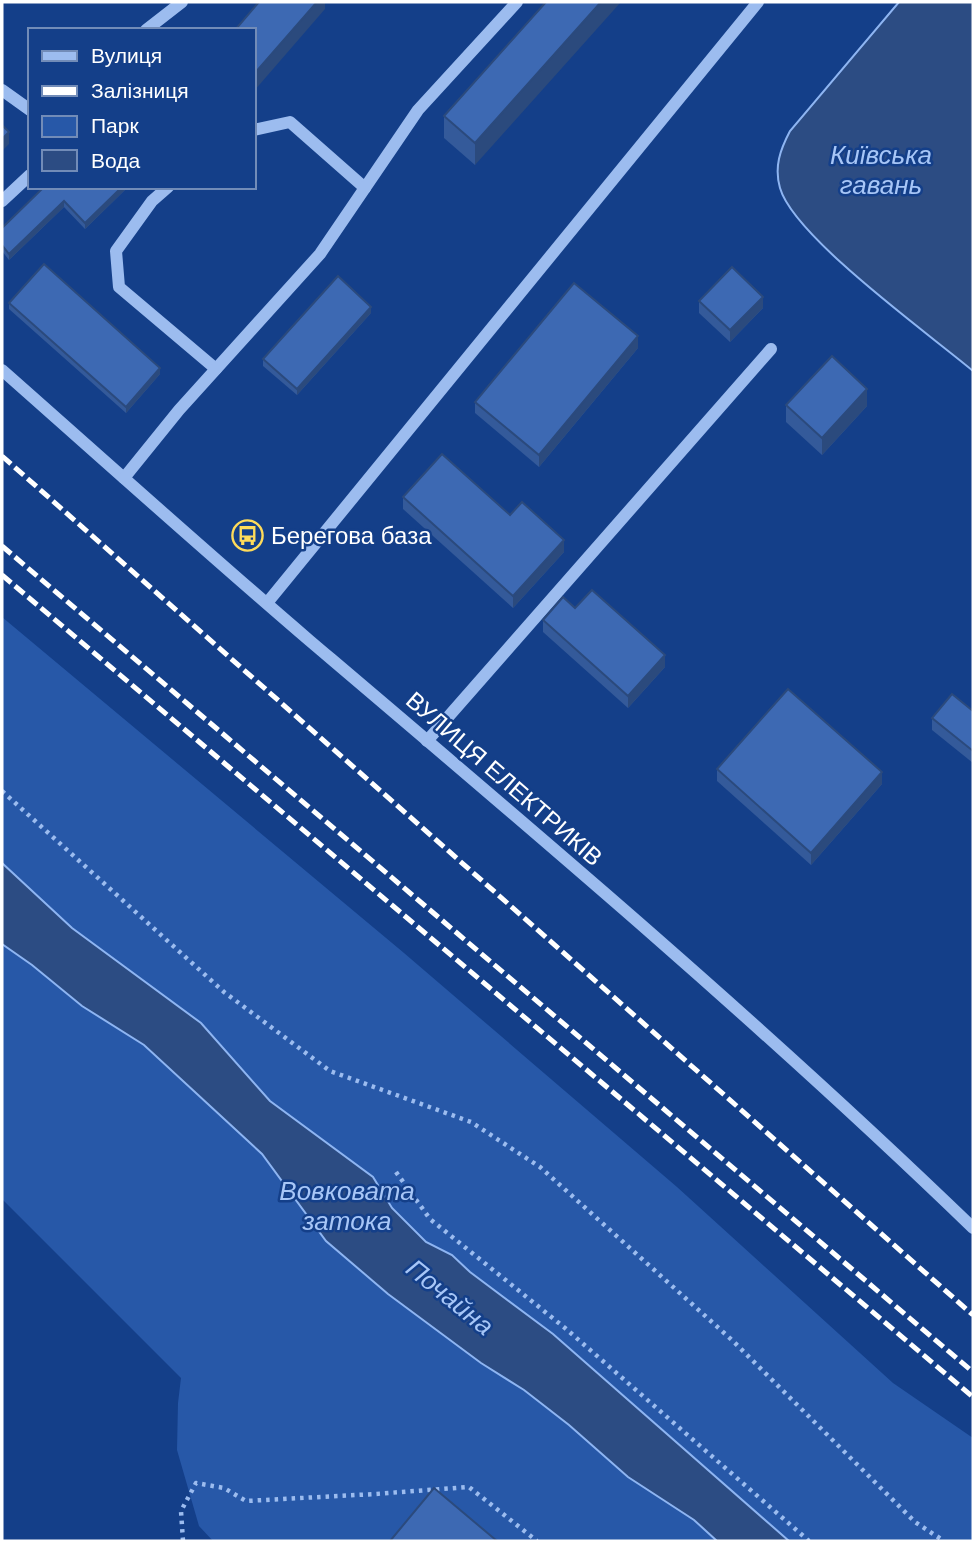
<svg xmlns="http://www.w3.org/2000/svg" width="975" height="1543" font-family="Arial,sans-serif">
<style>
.green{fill:#2758a8}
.water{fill:#2c4c83;stroke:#8eb5f2;stroke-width:2}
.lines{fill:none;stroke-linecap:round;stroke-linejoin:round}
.path{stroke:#9cbcef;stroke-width:4.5;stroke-dasharray:3.5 5;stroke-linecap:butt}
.minor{stroke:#9cbcef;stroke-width:12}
.rail{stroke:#fff;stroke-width:5;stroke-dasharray:12 5;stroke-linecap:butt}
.wall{fill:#345a9a}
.shaded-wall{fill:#2b4a7d}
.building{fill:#3d69b3;stroke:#2b4a7d;stroke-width:2}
.labels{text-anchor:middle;stroke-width:5;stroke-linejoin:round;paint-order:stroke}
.poi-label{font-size:24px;fill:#fff;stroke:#143f89;text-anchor:start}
.street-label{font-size:24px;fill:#fff;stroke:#143f89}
.water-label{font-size:26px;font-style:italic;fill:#a7c6f7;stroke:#143f89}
</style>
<rect width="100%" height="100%" fill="#143f89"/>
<!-- green -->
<g class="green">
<path d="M2,617L404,953L677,1187L893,1383L973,1438V1541H789L553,1334L470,1272L452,1255L426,1242L392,1208L373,1177L270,1101L201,1023L72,928L2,863Z"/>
<path d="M2,944L32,965L82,1006L144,1045L262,1154L326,1241L481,1363L524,1390L569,1425L628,1477L694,1520L717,1541H213L199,1526L177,1450L178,1403L181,1378L2,1199Z"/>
</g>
<!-- water -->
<g class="water">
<path d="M899,2H973V371C929,334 794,237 780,188C774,167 780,150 790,131Z"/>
<path d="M2,863L72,928L201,1023L270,1101L373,1177L392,1208L426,1242L452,1255L470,1272L553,1334L789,1541H717L694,1520L628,1477L569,1425L524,1390L481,1363L388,1294L326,1241L262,1154L144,1045L82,1006L32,965L2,944Z"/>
</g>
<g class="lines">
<!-- path -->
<g class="path">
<path d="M2,791L224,992L330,1071L471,1122L540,1167L733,1341L915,1522L944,1541"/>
<path d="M396,1172L430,1219L565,1328L809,1541"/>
<path d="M183,1541L181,1511L196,1483L224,1488L246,1501L375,1494L469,1487L537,1541"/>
</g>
<!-- minor -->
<g class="minor">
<path d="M146,30L182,2"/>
<path d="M2,90L30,110"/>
<path d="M254,130L290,122L365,188"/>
<path d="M168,187L152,201L116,251L119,287L216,369"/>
<path d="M2,201L30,175"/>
<path d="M2,370C105,461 206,552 310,641C535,832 761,1023 973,1228"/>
<path d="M124,478L179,410L320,254L418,110L517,2"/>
<path d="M267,603L758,2"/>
<path d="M427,741L771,349"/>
</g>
<!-- rail -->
<g class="rail">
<path d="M2,456L973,1315"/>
<path d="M2,546L973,1372"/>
<path d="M2,575L973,1397"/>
</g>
</g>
<!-- wall -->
<g class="wall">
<path d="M546,2L475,165L444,138V116Z"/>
<path d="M44,187H128L85,229L64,207L9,260L2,251V228Z"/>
<path d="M699,301L763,308L730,342L699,313Z"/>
<path d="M9,303L160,374L126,413L9,309Z"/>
<path d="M371,313L297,395L263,366V359Z"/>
<path d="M638,348L539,467L475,413V402Z"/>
<path d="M786,405L867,406L822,455L786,422Z"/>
<path d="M403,497L510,515L564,552L513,608L403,509Z"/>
<path d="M575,608L665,667L628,708L543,632V620Z"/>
<path d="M973,711V763L932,730V718Z"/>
<path d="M717,769L882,784L811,865L717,781Z"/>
</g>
<!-- shaded-wall -->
<g class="shaded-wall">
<path d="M317,2H325V9L254,91V74Z"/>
<path d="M601,2H621L475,165V143Z"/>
<path d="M9,132V144L2,151V139Z"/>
<path d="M122,187H128L85,229V223Z"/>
<path d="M64,201V207L9,260V254Z"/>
<path d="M763,297V308L730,342V330Z"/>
<path d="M371,307V313L297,395V389Z"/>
<path d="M638,336V348L539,467V455Z"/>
<path d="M160,368V374L126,413V407Z"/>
<path d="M867,389V406L822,455V438Z"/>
<path d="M564,540V552L513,608V596Z"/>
<path d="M665,655V667L628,708V696Z"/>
<path d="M882,772V784L811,865V853Z"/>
</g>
<!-- building -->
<g class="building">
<path d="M259,2H317L254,74V30H235Z"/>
<path d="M546,2H601L475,143L444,116Z"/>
<path d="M2,125L9,132L2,139Z"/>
<path d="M44,187H122L85,223L64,201L9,254L2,245V228Z"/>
<path d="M44,264L160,368L126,407L9,303Z"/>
<path d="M732,267L763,297L730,330L699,301Z"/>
<path d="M338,276L371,307L297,389L263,359Z"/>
<path d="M574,283L638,336L539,455L475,402Z"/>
<path d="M832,356L867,389L822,438L786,405Z"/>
<path d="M442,454L510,515L522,502L564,540L513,596L403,497Z"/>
<path d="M592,590L665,655L628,696L543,620L563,597L575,608Z"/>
<path d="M788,689L882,772L811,853L717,769Z"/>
<path d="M952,694L973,711V751L932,718Z"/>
<path d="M434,1488L497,1541H390Z"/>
</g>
<!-- icons -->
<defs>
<symbol id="bus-ring" viewBox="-11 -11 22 22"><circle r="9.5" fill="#143f89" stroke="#ffdb5a" stroke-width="1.5"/><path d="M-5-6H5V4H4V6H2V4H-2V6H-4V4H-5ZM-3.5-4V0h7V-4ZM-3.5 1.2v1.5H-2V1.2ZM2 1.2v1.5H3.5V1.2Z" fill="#ffdb5a"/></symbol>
</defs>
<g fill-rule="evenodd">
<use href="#bus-ring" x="230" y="518" width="35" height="35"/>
</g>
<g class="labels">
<!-- poi labels -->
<g class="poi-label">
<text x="271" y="544">Берегова база</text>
</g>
<!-- street labels -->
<g class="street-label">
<text transform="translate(504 779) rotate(41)" y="8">ВУЛИЦЯ ЕЛЕКТРИКІВ</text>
</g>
<!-- water labels -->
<g class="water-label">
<text x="881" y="164">Київська<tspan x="881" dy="30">гавань</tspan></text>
<text x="347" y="1200">Вовковата<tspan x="347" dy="30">затока</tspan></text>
<text transform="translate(450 1297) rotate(39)" y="9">Почайна</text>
</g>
</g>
<!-- border -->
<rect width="975" height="1543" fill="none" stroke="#ffffff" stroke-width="7"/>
<!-- legend -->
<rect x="28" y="28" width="228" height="161" fill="#143f89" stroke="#728cb8" stroke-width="2"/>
<rect x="42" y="51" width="35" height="10" fill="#9cbcef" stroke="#728cb8" stroke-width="2"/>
<text x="91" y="63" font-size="21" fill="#ffffff">Вулиця</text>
<rect x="42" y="86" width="35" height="10" fill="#ffffff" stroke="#728cb8" stroke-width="2"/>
<text x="91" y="98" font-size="21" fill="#ffffff">Залізниця</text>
<rect x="42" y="116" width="35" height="21" fill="#2758a8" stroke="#728cb8" stroke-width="2"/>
<text x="91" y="133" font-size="21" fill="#ffffff">Парк</text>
<rect x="42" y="150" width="35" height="21" fill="#2c4c83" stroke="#728cb8" stroke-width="2"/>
<text x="91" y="168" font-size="21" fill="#ffffff">Вода</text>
</svg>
